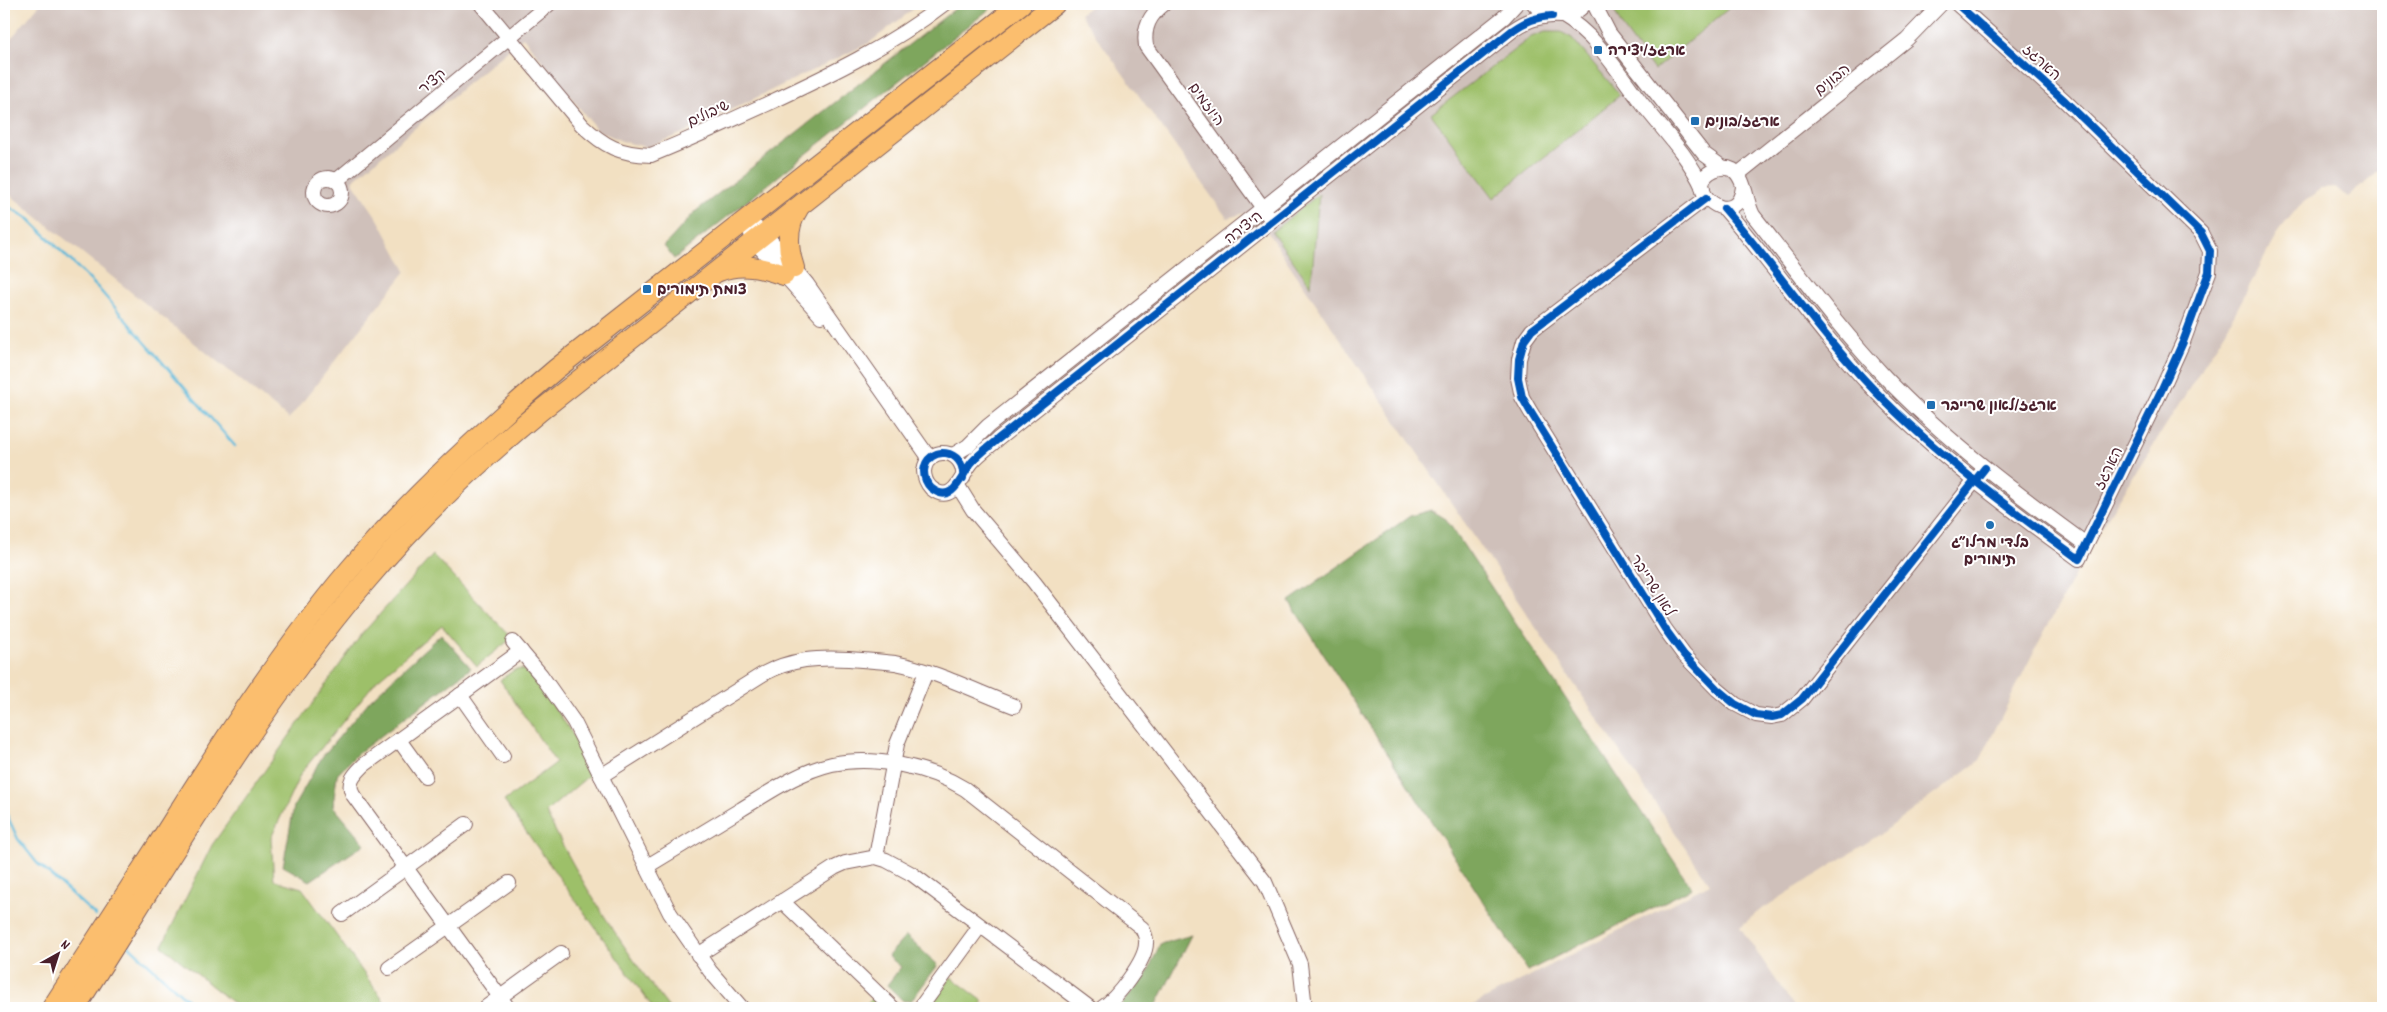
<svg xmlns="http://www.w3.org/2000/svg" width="2387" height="1012" font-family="Dekko,'Playpen Sans Hebrew',sans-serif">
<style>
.industrial{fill:#cfc0ba}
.green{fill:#9dc069;stroke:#74704a}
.forest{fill:#7ea65d;stroke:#646244}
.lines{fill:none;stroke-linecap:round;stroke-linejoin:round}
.stream{stroke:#5ab8d9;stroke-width:2.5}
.minor-casing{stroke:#856360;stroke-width:16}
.highway-casing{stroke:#856360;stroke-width:22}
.minor{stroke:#fff;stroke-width:14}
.highway{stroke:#fbbe6e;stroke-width:20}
.cycleway-casing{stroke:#fff;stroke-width:11}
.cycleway{stroke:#0057b8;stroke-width:8}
.poi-dot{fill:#1f6fb2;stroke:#fff;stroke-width:2}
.labels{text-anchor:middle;stroke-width:4;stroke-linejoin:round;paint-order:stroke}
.poi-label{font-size:15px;font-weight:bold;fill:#4a1f2b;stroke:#fff;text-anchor:start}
.street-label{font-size:15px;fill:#4a1f2b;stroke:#fff}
</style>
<rect width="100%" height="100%" fill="#fff"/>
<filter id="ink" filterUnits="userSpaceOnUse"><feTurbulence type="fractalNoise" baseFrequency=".02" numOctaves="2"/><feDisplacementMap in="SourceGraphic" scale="10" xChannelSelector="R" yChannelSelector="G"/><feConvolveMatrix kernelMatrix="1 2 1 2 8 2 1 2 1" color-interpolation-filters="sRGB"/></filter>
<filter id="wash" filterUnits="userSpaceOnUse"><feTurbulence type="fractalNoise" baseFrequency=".0096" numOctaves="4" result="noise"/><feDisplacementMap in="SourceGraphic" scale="20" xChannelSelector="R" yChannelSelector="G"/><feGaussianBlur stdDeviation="1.12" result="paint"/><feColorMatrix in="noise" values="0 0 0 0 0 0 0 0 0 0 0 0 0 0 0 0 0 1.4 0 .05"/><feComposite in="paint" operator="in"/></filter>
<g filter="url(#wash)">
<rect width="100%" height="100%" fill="#f2e0c2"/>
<!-- industrial -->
<g class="industrial">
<path d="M40,4H920L869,43L683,133L647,147L624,142L597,130L523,37L352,181L378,219L406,271L289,419L4,190V47Z"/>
<path d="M1093,4H2383V168L2348,197L2335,188L2320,189L2299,206L2278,232L2226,330L2091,544L2031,657L1980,760L1882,833L1759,911L1740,927L1795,1008H1467L1710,884L1253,211L1227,218L1080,14Z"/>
</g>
<!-- green -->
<g class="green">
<path d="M1611,4H1734L1654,70L1621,25Z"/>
<path d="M1545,32H1561L1572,38L1620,95L1494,198L1431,114L1531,37Z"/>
<path d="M1319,194L1311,286L1272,232Z"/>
<path d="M433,555L512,638L477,666L442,625L377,680L301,773L271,838L274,880L302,888L389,1008H239L162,946L212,845L361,635Z"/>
<path d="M522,669L530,675C553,706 578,736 592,773L546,812C579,881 623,948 669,1008H653L504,801L556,763L500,680L514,670Z"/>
<path d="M951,977L983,1001L978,1008H929Z"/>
<path d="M872,998L882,1008H863Z"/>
</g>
<!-- forest -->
<g class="forest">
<path d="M961,4H996L674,259L664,246L696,211Z"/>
<path d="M1431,510L1446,519L1692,888L1528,971L1289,601L1410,516Z"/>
<path d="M441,634L471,668L357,754L337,775L333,806L365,844L310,881L283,866L294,806L322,757L371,699Z"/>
<path d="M1192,935L1155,1008H1119L1147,974L1160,944Z"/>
<path d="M906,936L938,965L911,1001H903L887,985L901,967L888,956Z"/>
</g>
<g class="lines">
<!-- stream -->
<g class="stream">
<path d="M4,204L29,219L98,288L235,446"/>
<path d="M4,809L18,839L37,863L96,916"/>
<path d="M126,943L196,1008"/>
</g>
</g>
</g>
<g filter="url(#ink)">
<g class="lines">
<defs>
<g id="minor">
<path d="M481,4L582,125C605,147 620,154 651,155C691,139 729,121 767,104C829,75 890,46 944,4"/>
<path d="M1164,4C1150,15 1143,27 1146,46L1268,215"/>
<path d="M1534,4C1548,20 1571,20 1585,4"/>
<path d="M1594,4L1609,33L1704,154L1722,167"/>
<path d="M1563,16C1596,35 1618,72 1640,101C1662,129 1688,155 1703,188"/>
<path d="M1738,174L1907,39L1941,4"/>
<circle cx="328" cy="192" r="14"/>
<path d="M336,181L549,4"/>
<path d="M1743,187C1737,235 1677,187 1714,170C1720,167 1727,167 1733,170C1745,177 1746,202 1753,215C1796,269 1837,326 1885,377C1945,440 2016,493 2086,544"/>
<path d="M1706,198L1532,330L1524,341L1519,359L1518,378L1522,397L1530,411L1665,629L1684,655L1717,689L1735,704L1756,715L1772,717L1782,715L1802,699L1985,468"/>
<path d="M1724,208C1775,267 1819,333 1874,390C1936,454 2007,507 2079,559L2161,391L2183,342L2209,272L2210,251L2201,233L2065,101L1957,4"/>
<path d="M746,220L765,234L807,284L930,459"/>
<path d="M751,234L755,242L821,316"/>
<path d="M953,455L968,446L988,426L1504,17L1516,4"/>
<path d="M963,478C966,448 927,444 924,471C924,477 927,484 931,488C954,507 962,473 972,462C980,453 990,446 998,439L1513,30C1526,21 1536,17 1552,16"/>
<path d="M958,486L973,510L1034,582L1265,882L1300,964L1305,1008"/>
<path d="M513,642L541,675L574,722L670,913L710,971L742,1008"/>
<path d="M460,695L503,756"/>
<path d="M399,740L425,776"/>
<path d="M601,776L763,674C791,659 818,657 849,659C864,660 880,661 895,663C936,671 975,691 1014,706"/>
<path d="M876,857L897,744L926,672"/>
<path d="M646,867C677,848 709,829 740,810C770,792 798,772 832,764C874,755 930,767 965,789L1142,928C1144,933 1147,938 1146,943C1146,961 1116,999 1102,1008"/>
<path d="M782,901L893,1008"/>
<path d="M342,914L466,824"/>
<path d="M698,955L834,868L845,863L876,857L886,860L912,874L1090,1008"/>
<path d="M389,968L509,883"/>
<path d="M485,1008L561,953"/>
<path d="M508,1008L353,795C346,782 355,774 364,765L521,651"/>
<path d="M920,1008L980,926"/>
</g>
<g id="highway">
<path d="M794,268C787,247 786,227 798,209"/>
<path d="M719,271C741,262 763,268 784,275"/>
<path d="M52,1008C87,954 122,900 157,846C217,751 277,655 350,569C412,496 483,431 556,369L1021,4"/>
<path d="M75,1008C167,864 254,713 365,582C418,519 477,463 540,411L1055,4"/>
</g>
</defs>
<!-- minor casing -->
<use href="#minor" class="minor-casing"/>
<!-- highway casing -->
<use href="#highway" class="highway-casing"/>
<!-- minor -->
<use href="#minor" class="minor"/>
<!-- highway -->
<use href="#highway" class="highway"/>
<defs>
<g id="cycleway">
<path d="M1706,198L1532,330L1524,341L1519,359L1518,378L1522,397L1530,411L1665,629L1684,655L1717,689L1735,704L1756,715L1772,717L1782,715L1802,699L1985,468"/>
<path d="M1724,208C1775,267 1819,333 1874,390C1936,454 2007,507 2079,559L2161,391L2183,342L2209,272L2210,251L2201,233L2065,101L1957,4"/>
<path d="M963,478C966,448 927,444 924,471C924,477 927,484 931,488C954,507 962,473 972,462C980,453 990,446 998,439L1513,30C1526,21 1536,17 1552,16"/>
</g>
</defs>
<!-- cycleway casing -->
<use href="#cycleway" class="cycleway-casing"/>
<!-- cycleway -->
<use href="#cycleway" class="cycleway"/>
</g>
</g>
<!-- markers -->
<g class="poi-dot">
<rect x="1593" y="45" width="10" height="10" rx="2.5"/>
<rect x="1690" y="116" width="10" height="10" rx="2.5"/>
<rect x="642" y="284" width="10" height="10" rx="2.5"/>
<rect x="1926" y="400" width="10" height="10" rx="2.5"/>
<circle cx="1990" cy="525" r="5"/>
</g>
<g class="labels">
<!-- poi labels -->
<g class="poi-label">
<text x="1608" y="55">ארגז/יצירה</text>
<text x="1705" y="126">ארגז/בונים</text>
<text x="657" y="294">צומת תימורים</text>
<text x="1941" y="410">ארגז/לאון שרייבר</text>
<text x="1990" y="547" text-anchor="middle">בלדי מרלו״ג<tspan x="1990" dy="17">תימורים</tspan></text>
</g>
<!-- street labels -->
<g class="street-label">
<text transform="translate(2042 62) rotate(42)" y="5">הארגז</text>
<text transform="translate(1832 79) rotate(-39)" y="5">הבונים</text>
<text transform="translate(432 81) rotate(-40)" y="5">קציר</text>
<text transform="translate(1207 104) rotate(54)" y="5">היוזמים</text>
<text transform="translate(708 113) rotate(-25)" y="5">שיבולים</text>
<text transform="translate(1243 227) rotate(-38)" y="5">היצירה</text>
<text transform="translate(2108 468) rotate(-64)" y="5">הארגז</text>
<text transform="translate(1653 585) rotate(58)" y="5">לאון שרייבר</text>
</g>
</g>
<!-- margin -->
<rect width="2387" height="1012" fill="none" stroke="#fff" stroke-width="20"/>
<!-- north arrow -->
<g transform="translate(58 954) rotate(39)" stroke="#ffffff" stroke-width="4" paint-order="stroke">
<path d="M0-4L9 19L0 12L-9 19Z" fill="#4a1f2b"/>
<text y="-8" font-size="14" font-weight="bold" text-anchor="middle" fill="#4a1f2b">N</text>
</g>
</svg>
